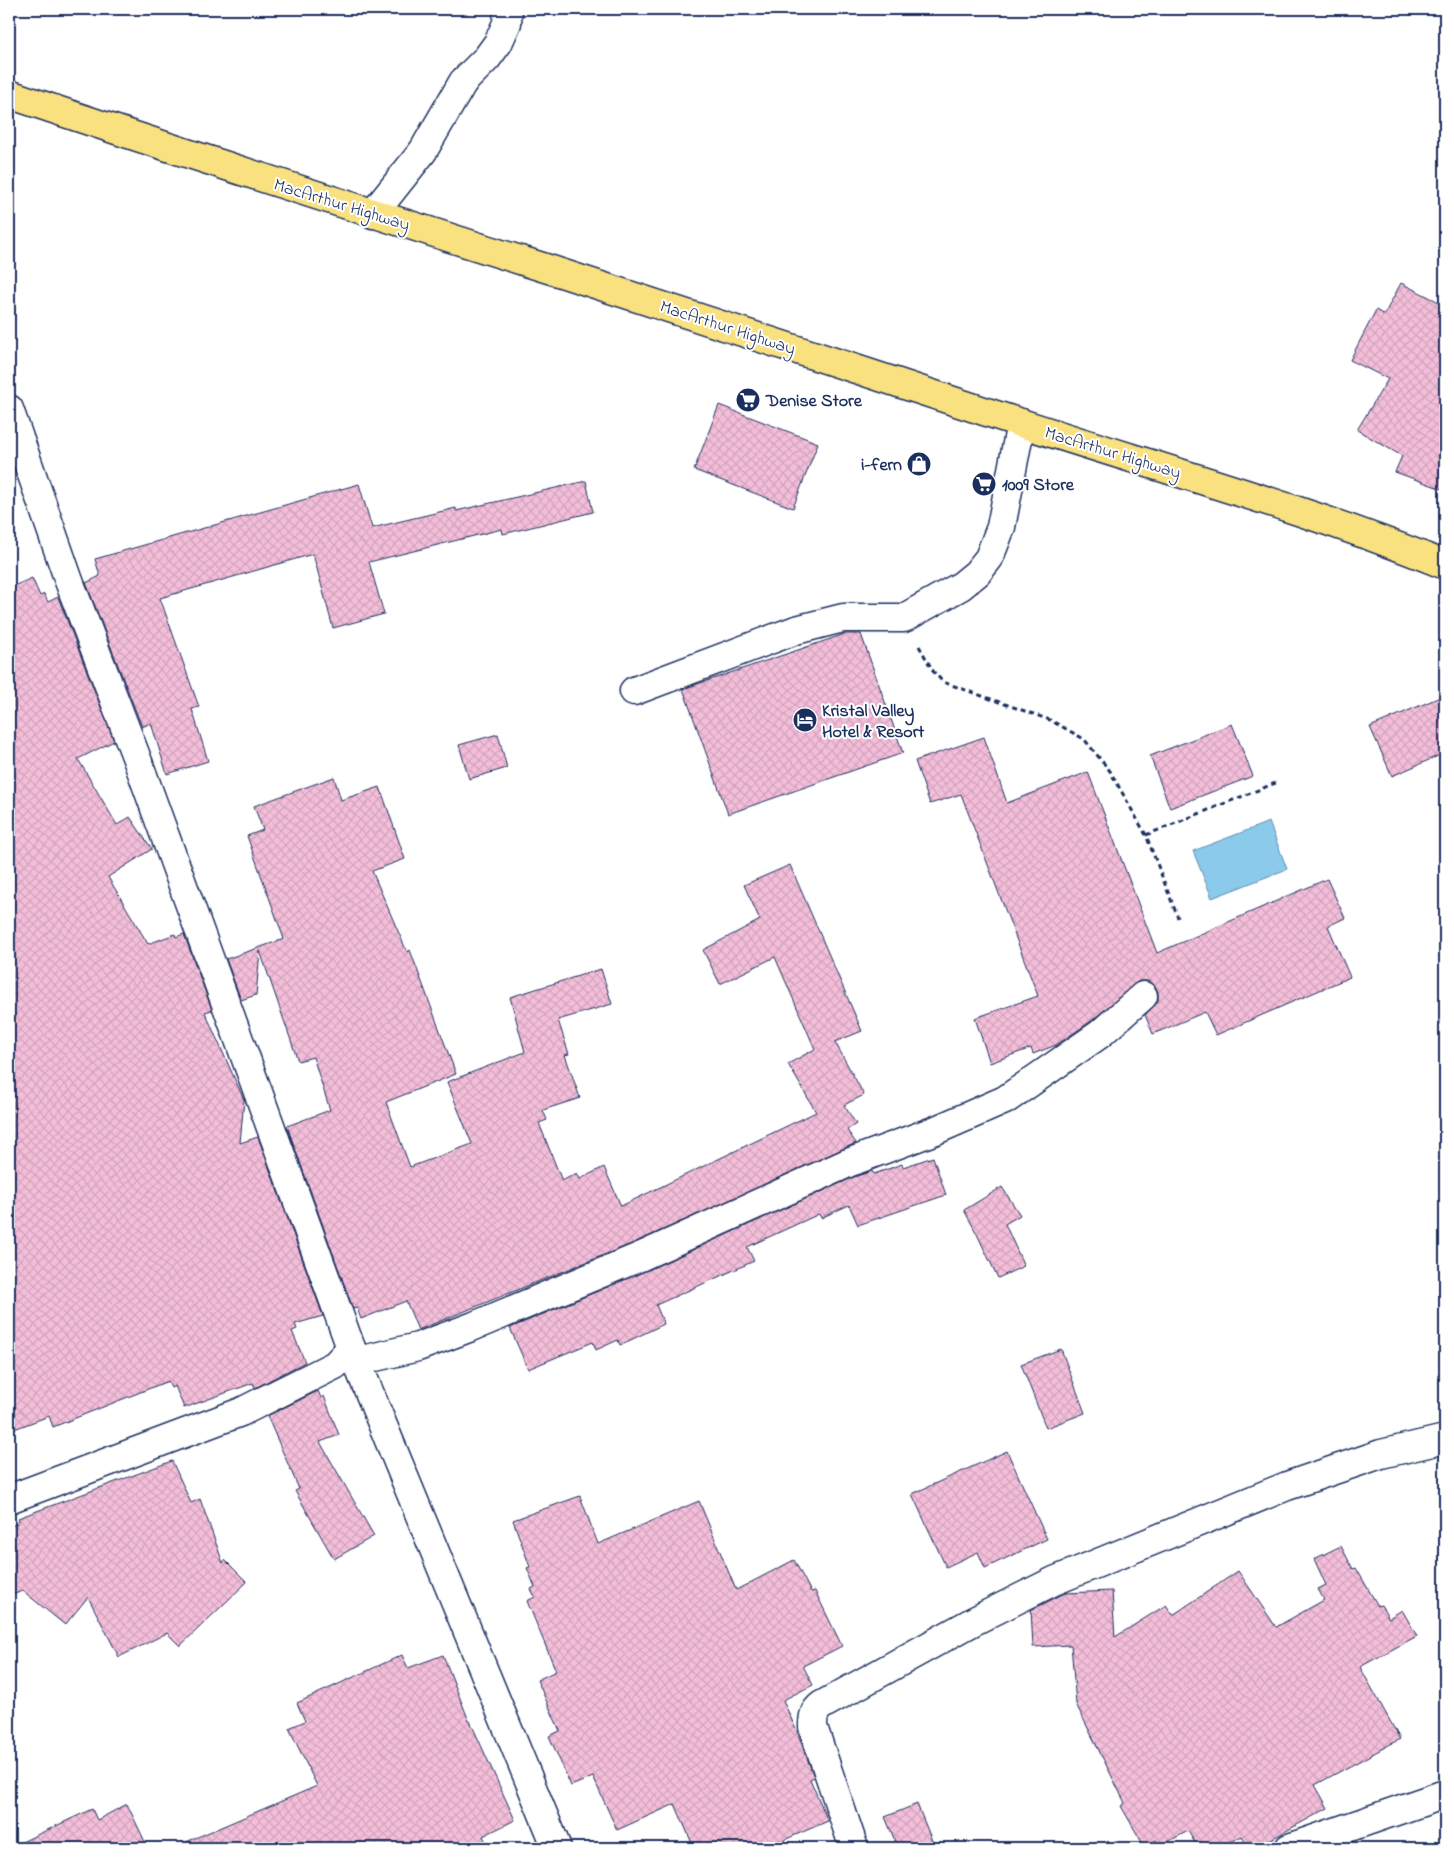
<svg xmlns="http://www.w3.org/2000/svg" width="1454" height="1857" font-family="'Indie Flower',sans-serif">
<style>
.water{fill:#8bcaeb;stroke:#5e8cb3}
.building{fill:url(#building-cross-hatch);stroke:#1b2f5e}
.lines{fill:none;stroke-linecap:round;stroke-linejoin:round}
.minor-casing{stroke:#1b2f5e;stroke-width:31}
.highway-casing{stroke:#1b2f5e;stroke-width:31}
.path{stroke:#1b2f5e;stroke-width:3;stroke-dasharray:5 4;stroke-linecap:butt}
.minor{stroke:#fff;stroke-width:28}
.highway{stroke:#fae180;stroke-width:28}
.labels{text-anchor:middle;stroke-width:4;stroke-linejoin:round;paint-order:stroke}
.street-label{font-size:18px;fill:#1b2f5e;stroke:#fff}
.poi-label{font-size:18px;font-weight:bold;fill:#1b2f5e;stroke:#fff;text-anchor:start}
</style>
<defs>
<pattern id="building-cross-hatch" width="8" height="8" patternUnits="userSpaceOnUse" patternTransform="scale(1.25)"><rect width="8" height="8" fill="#f4bed9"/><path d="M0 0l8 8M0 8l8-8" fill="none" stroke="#d1a4bd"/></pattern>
</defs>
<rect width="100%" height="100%" fill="#fff"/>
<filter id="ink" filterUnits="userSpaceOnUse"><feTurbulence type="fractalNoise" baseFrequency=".02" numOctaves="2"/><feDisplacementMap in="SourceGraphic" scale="10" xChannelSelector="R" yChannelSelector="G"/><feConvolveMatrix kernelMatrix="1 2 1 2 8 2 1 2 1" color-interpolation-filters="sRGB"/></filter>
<g filter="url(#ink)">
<!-- water -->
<path class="water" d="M1269,822L1287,869L1212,898L1193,851Z"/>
<!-- building -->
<g class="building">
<path d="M1401,283L1445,305V490L1395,472L1402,456L1357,430L1388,379L1350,360L1376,310L1384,315Z"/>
<path d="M719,405L818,443L793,508L694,470Z"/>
<path d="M586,481L593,512L503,534L502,529L369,562L384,614L333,628L313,554L160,598L199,707L192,709L208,761L167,774L151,723L142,727L86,583L100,576L95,559L359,484L372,528L456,508V511Z"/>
<path d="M32,578L40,596L44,594L48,602L58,597L114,741L78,759L117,825L130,817L152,849L108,877L148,944L175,934L176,937L184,934L212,1010L205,1012L244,1100L240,1143L258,1137L323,1316L295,1324L297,1329L292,1331L305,1362L255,1388L253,1383L184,1408L175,1386L171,1388L168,1381L53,1427L49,1416L9,1431V588Z"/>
<path d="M845,634H861L903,753L728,814L683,689Z"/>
<path d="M1445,695V753L1392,776L1370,727Z"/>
<path d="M1232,724L1253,776L1170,808L1150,756Z"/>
<path d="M498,734L507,768L469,779L459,745Z"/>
<path d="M984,737L1007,803L1088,772L1157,953L1327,879L1345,918L1328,926L1350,977L1216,1035L1205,1012L1153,1034L1145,1015L1158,1001V992L1155,986L1148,981H1139L1090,1022L1056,1045L1033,1054L1031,1048L990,1063L975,1018L1038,996L961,794L930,804L915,761Z"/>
<path d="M334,777L341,800L380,787L405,859L372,871L407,952L410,950L456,1074L386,1102L410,1167L472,1144L447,1082L525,1052L510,997L601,969L612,1004L558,1020L569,1054L565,1055L580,1098L543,1110L547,1120L539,1123L562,1181L577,1173L580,1179L604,1167L621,1206L816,1112L788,1064L815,1049L775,957L720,984L703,950L760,920L744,885L790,865L862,1031L835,1042L864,1095L844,1105L856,1124L847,1130L856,1143L636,1242L418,1330L406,1301L361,1319L357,1308L353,1309L287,1126L330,1110L313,1057L298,1061L260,951L256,995L241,1000L226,959L284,939L247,836L263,830L254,806Z"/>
<path d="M933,1157L946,1195L858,1225L849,1205L821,1218L819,1214L747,1247L754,1261L656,1305L664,1324L620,1345L618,1340L596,1350L593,1342L528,1369L510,1328L648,1270L854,1177L872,1171L874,1174L902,1164L903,1167Z"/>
<path d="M1002,1187L1020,1215L1005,1224L1024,1266L998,1278L976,1232L964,1210Z"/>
<path d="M1061,1349L1085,1413L1046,1428L1021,1364Z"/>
<path d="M318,1391L321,1398L324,1396L339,1435L320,1442L374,1536L334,1559L295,1491L299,1489L267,1416Z"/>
<path d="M1007,1451L1047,1539L985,1568L978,1552L946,1567L912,1494Z"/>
<path d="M172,1461L191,1503L200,1499L223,1563L225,1560L247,1582L180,1646L167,1633L119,1657L88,1597L65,1625L23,1591L9,1596V1527L19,1522L18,1518Z"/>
<path d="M580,1496L598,1544L699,1501L736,1590L794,1560L811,1592L815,1591L842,1646L803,1666L813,1685L783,1700L801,1741L814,1777L810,1779L828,1821L784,1840L787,1848H694L675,1804L617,1830L593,1777L571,1786L549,1736L560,1731L537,1680L556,1671L527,1601L535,1597L531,1589L535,1587L527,1568L530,1567L513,1520Z"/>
<path d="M1341,1546L1353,1569L1356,1568L1378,1606L1381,1605L1389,1618L1402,1610L1417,1636L1360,1667L1400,1739L1315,1785L1328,1808L1255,1848H1248L1242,1836L1219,1848H1198L1188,1831L1160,1846L1156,1840L1144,1846L1121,1806L1125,1803L1076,1704L1071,1645L1033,1647L1031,1610L1065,1593L1112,1591L1115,1637L1166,1605L1173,1615L1238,1571L1276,1627L1324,1600L1318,1589L1326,1585L1314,1559Z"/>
<path d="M402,1655L408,1668L443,1655L469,1721H470L515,1820L483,1836L489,1848H172L317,1786L289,1728L305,1721L297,1703Z"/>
<path d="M127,1804L148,1848H9L92,1809L97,1820Z"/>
<path d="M917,1804L935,1848H898L885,1817Z"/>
</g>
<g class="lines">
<defs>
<g id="minor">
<path d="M373,214L423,151L463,82L487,58L498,43L507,23L508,9"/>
<path d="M9,409L69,581L137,759L351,1348L557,1848"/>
<path d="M634,691L796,630L843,618H904L961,586L977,573L989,558L1001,527L1021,423"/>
<path d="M358,1361L418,1347L474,1326L642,1256L848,1163L936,1130L1005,1100L1100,1034L1143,996"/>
<path d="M9,1499L241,1412L335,1365L351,1348"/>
<path d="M854,1848L813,1727C813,1716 814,1711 822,1705L974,1621L1054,1581L1287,1486L1381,1454L1445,1439"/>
<path d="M1289,1848L1445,1794"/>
</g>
<path id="highway" d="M9,94C191,156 375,214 558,272C705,319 852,368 999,416C1148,465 1300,506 1445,565"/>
</defs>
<!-- minor casing -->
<use href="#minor" class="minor-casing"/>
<!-- highway casing -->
<use href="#highway" class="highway-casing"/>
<!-- path -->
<g class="path">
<path d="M919,646L933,671L943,682L1050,720L1084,739L1110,771L1146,835L1178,918"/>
<path d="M1146,835L1278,782"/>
</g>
<!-- minor -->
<use href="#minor" class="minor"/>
<!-- highway -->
<use href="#highway" class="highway"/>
</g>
</g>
<!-- icons -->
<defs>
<symbol id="supermarket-disc" viewBox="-11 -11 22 22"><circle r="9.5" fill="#1b2f5e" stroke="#fff"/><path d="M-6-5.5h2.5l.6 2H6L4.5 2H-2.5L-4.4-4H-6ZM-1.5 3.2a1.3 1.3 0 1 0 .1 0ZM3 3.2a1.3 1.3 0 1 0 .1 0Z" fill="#fff"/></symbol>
<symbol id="shop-disc" viewBox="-11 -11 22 22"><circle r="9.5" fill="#1b2f5e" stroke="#fff"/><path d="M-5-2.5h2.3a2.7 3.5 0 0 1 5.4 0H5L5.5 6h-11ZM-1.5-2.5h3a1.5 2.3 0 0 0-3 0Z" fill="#fff"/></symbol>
<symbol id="hotel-disc" viewBox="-11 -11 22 22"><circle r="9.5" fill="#1b2f5e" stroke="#fff"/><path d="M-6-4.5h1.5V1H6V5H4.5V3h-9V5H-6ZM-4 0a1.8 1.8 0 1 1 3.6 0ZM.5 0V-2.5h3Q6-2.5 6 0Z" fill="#fff"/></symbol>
</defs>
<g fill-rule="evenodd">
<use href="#supermarket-disc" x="734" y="386" width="28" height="28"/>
<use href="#shop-disc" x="905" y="450" width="28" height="28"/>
<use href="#supermarket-disc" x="970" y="470" width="28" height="28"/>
<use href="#hotel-disc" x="791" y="706" width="28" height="28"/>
</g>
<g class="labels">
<!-- street labels -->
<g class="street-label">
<text transform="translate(342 204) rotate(17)" y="6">MacArthur Highway</text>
<text transform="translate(728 327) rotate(18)" y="6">MacArthur Highway</text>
<text transform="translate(1113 452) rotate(17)" y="6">MacArthur Highway</text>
</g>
<!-- poi labels -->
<g class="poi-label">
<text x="766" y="406">Denise Store</text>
<text x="902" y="470" text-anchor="end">i-fern</text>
<text x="1002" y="490">1009 Store</text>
<text x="822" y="716">Kristal Valley<tspan x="822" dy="21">Hotel &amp; Resort</tspan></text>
</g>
</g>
<!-- margin -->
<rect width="1454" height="1857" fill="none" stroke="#fff" stroke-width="30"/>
<rect x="15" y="15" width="1424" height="1827" fill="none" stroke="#1b2f5e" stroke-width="2" filter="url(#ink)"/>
</svg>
